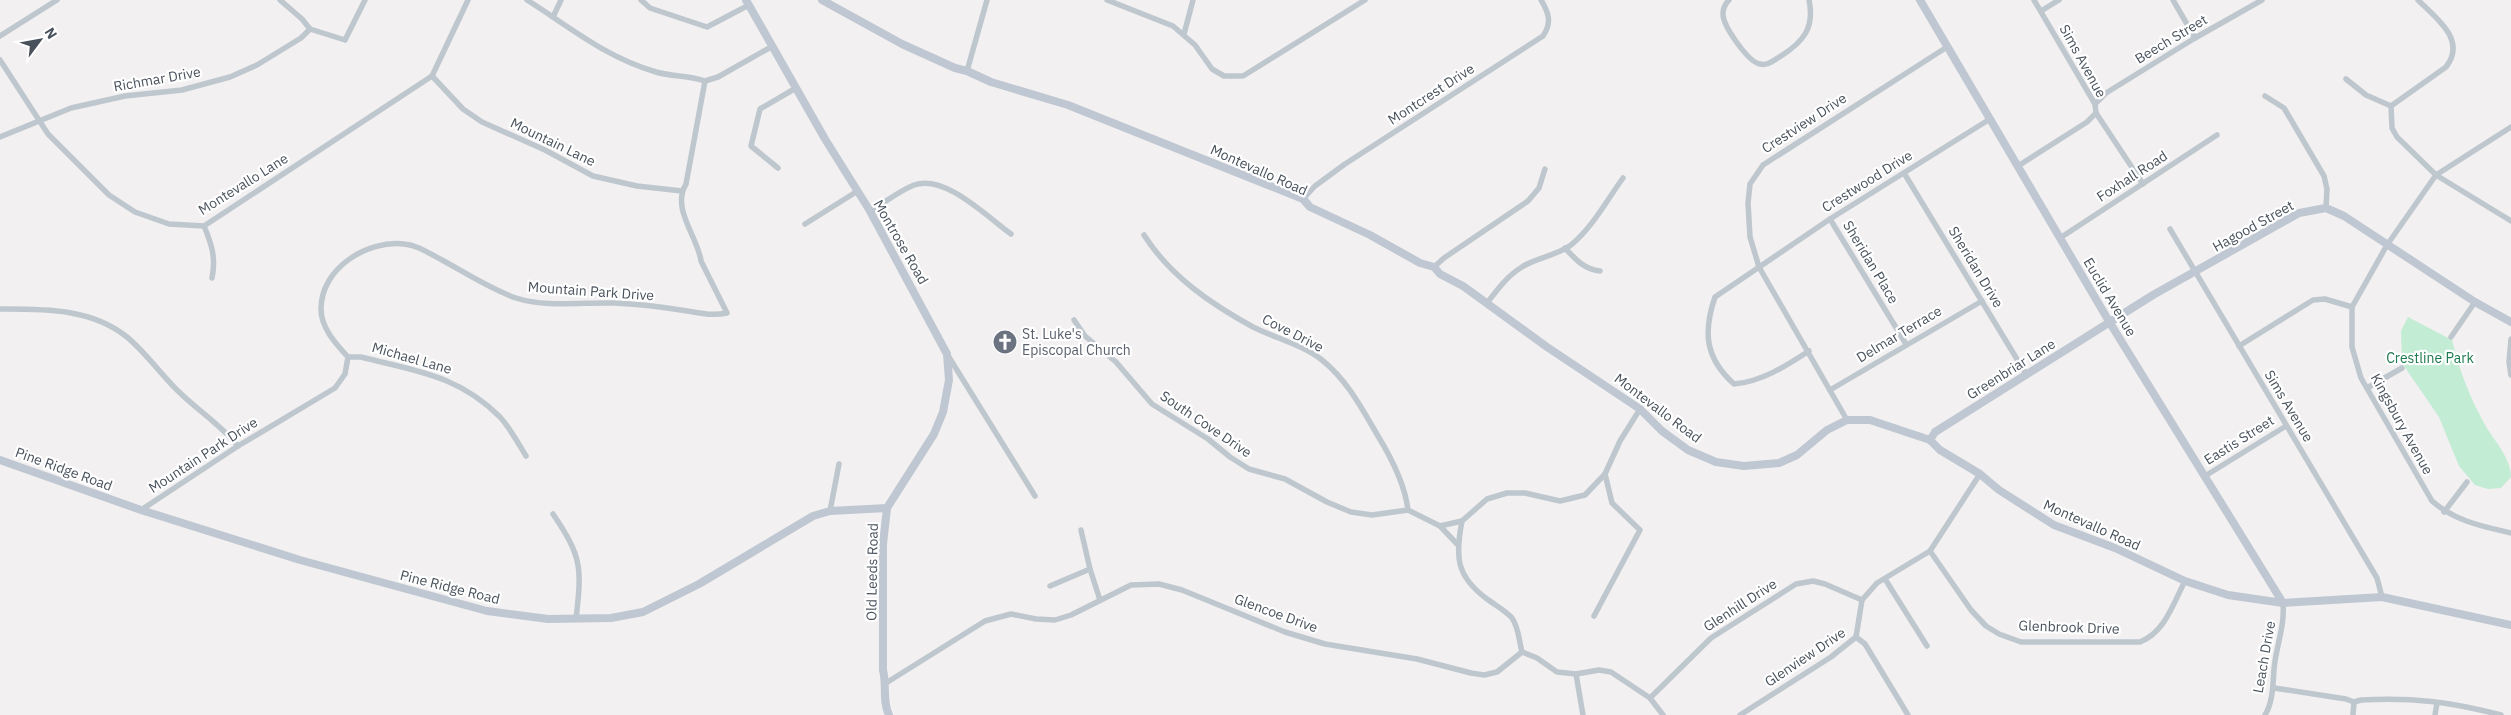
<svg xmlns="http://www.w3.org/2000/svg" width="2511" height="715" font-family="'IBM Plex Sans',sans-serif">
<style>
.green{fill:#c2ecd4}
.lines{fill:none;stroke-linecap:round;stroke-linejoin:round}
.street{stroke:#bfc7ce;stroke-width:5.5}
.secondary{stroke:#bfc7d2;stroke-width:8}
.labels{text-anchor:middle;stroke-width:4.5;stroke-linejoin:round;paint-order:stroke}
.street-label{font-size:14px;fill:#49525c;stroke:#fff}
.worship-label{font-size:14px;fill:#5b616d;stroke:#fff;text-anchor:start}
.park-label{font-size:14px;fill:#1e7a50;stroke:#fff}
</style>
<rect width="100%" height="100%" fill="#f2f0f0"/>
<!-- green -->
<path class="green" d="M2408,317L2452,340C2459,369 2469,396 2484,423C2493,440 2511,457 2511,477L2501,488L2488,489L2475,485L2459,466L2439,417L2402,363L2401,331Z"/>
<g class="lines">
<!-- street -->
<g class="street">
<path d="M280,0L302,19L310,29L345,40L365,0"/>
<path d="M527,0C570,27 605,57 656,72C673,77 689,75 705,81"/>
<path d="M641,0L650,8L707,27L749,5"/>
<path d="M1107,0L1173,26L1195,45L1212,69L1224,76H1243L1365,0"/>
<path d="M1729,0C1725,4 1723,8 1723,14C1723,26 1748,62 1760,64C1768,66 1774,60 1781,56C1803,42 1815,28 1809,0"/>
<path d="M2034,0L2095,104L2096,113L2143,184"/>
<path d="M2173,0L2195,38"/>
<path d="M2418,0C2437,19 2467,40 2446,67L2391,106L2392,128L2397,137L2436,175L2511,221"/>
<path d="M2041,11L2059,0"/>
<path d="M553,17L561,0"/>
<path d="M1184,34L1193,0"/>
<path d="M0,36L57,0"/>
<path d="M0,60L48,134L109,195L135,212L169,224L204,226L432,76L468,0"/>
<path d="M967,71L987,0"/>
<path d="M432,76L463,109L482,122L545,150L593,176L637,186L682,191"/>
<path d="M2346,79L2366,95L2391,106"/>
<path d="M705,81L718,77L771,47"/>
<path d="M2265,96L2284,108L2324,176L2327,189L2326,208"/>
<path d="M2095,104L2106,93L2195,38L2262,0"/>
<path d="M2511,127L2436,175L2387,245L2352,307V347L2361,378L2432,501C2455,521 2481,526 2511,533"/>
<path d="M0,137L71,108L125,96L182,90L230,77L257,65L301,38L310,29"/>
<path d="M2018,166L2087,122L2096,113"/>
<path d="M778,168L751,146L760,109L796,88"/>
<path d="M1904,173L2026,374"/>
<path d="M1303,199L1315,186L1345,164L1543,36C1552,23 1549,13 1541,0"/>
<path d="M870,211C884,203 899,191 914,185C945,174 986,216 1011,234"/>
<path d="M1830,219L1906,344"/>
<path d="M805,224L856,192"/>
<path d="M204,226C212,245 216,258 212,278"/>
<path d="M2170,229L2377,578L2382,597"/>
<path d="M1144,235C1170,276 1211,304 1253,327C1275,338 1303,345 1322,360C1348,381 1362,409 1378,436C1392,459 1405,484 1408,510"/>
<path d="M2060,238L2217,135"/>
<path d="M1565,248C1576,260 1584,269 1600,271"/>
<path d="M1434,267L1444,258L1528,201L1539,188L1545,169"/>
<path d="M1487,303C1497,290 1507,276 1522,267C1535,258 1556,256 1571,245C1592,228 1607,200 1623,178"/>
<path d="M0,309C44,309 91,308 127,337C145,352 160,373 177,390C197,410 220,424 238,446"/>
<path d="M1074,320L1085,336L1116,362L1152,404L1208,439L1230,457L1249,469L1285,479L1327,502L1351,512L1372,515L1408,510L1440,526L1457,544"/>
<path d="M2451,337L2475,302"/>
<path d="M2511,339L2509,362L2511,375"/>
<path d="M2239,346L2313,300L2325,299L2352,307"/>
<path d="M1809,351C1786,366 1761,382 1734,384C1705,358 1703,332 1715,297L1830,219L1990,119"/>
<path d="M947,354L1035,496"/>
<path d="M348,357H361C416,371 458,375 500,417C510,428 518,443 526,456"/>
<path d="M2367,388L2402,368"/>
<path d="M1830,390L1982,301"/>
<path d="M1847,420L1759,267L1750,237L1748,203L1750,184L1763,165L1947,47"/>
<path d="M2205,476L2286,426"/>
<path d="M141,510L238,446L335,388L345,374L348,357C336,344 321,328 321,309C321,268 367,240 404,244C418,245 430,254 442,260C466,273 490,289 516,298C546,308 583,302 614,303C634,304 655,306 674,309C693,311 708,317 727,313L701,261C698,237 671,209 686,184L705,81"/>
<path d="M830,511L839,464"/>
<path d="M2444,512L2467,482"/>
<path d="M553,514C582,557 582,567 576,619"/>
<path d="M1440,526L1462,521L1487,499L1507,493H1525L1560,501L1585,495L1605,474L1620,441L1640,409"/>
<path d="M1081,530L1090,569L1100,600"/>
<path d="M1930,551L1971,610L1986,626L1999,634L2021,642H2140C2165,632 2173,604 2185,581"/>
<path d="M1885,579L1927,646"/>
<path d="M1050,586L1090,569"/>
<path d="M1594,616L1640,530L1612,503L1605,474"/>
<path d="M1856,637L1865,644L1908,715"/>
<path d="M1522,652L1537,658L1557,672L1576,674L1599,670L1611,672L1650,698L1663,715"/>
<path d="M1576,674L1583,715"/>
<path d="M886,683L985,621L1011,614L1036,619L1055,620L1071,615L1131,585L1159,584L1182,590L1285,632L1325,644L1417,659L1471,673L1484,675L1497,672L1522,652C1519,641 1519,628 1512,618C1506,611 1495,605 1487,599C1456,576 1455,557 1462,521"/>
<path d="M2274,688L2346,699L2354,702L2361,700C2412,697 2451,702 2501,715"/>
<path d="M1650,698L1711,638L1796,584L1813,581L1825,584L1862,600"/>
<path d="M1740,715L1831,657L1856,637L1862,600L1877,583L1930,551L1980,474"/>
<path d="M2265,715C2273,702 2273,684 2274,669C2276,646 2285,627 2283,603"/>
<path d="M2353,715L2354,702"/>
<path d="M2435,715L2437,703"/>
</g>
<!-- secondary -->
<g class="secondary">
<path d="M746,0L825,139L870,211L947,354L949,380L943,412L934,434L887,508L883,544V670C887,686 882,701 889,715"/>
<path d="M822,0L902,44L955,68L967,71L991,82L1068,105L1303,199L1310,207L1370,235L1420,263L1434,267L1440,274L1463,286L1547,347L1640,409L1662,431L1688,450L1716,462L1744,466L1779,463L1797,455L1827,430L1847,420H1870L1930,440L1940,450L1980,474L1999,490L2054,525L2115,548L2185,581L2228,595L2283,603L2382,597L2511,625"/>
<path d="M1920,0L2110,323L2283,603"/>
<path d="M1930,440L1935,432L1943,427L2153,295L2299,213L2326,208L2344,216L2475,302L2511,322"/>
<path d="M0,460L141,510L300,560L487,611L548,619L611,618L643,612L699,584L813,516L830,511L887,508"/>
</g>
</g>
<!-- icons -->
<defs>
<symbol id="church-disc" viewBox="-11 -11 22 22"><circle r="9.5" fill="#6b7280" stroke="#fff"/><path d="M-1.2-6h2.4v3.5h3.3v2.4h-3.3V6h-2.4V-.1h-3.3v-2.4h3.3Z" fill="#fff"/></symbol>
</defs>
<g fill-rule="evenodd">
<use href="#church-disc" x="991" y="328" width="28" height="28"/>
</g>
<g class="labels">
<!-- street labels -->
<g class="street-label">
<text transform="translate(2171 39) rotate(-31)" y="5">Beech Street</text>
<text transform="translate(2083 61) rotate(61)" y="5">Sims Avenue</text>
<text transform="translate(157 79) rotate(-10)" y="5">Richmar Drive</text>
<text transform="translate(1431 94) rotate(-33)" y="5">Montcrest Drive</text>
<text transform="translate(1804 123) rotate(-33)" y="5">Crestview Drive</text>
<text transform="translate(553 142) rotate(26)" y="5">Mountain Lane</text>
<text transform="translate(1259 170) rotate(24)" y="5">Montevallo Road</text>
<text transform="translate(2132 176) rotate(-33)" y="5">Foxhall Road</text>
<text transform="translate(1867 181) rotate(-32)" y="5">Crestwood Drive</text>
<text transform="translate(243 184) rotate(-32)" y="5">Montevallo Lane</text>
<text transform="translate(2253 226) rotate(-29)" y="5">Hagood Street</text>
<text transform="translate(901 242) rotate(60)" y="5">Montrose Road</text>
<text transform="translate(1871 262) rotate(59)" y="5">Sheridan Place</text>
<text transform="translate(1976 267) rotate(59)" y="5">Sheridan Drive</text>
<text transform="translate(591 291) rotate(4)" y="5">Mountain Park Drive</text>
<text transform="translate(2110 297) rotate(59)" y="5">Euclid Avenue</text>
<text transform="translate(1293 333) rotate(27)" y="5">Cove Drive</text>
<text transform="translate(1899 334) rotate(-31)" y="5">Delmar Terrace</text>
<text transform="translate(412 358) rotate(16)" y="5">Michael Lane</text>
<text transform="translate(2011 369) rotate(-32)" y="5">Greenbriar Lane</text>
<text transform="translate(2289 406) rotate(59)" y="5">Sims Avenue</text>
<text transform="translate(1658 408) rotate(37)" y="5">Montevallo Road</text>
<text transform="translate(1206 424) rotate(34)" y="5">South Cove Drive</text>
<text transform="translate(2402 424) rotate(61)" y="5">Kingsbury Avenue</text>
<text transform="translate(2239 440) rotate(-32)" y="5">Eastis Street</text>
<text transform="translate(203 455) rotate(-33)" y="5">Mountain Park Drive</text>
<text transform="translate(64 469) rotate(20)" y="5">Pine Ridge Road</text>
<text transform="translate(2092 525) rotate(24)" y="5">Montevallo Road</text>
<text transform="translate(872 572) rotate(-89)" y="5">Old Leeds Road</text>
<text transform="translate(450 587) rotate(14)" y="5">Pine Ridge Road</text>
<text transform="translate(1740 605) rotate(-33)" y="5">Glenhill Drive</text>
<text transform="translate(1276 613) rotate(20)" y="5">Glencoe Drive</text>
<text transform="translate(2069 627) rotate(2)" y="5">Glenbrook Drive</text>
<text transform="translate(1805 657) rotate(-34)" y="5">Glenview Drive</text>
<text transform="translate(2264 657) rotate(-80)" y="5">Leach Drive</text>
</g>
<!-- worship labels -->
<g class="worship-label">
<text x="1022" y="339">St. Luke's<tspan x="1022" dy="16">Episcopal Church</tspan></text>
</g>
<!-- park labels -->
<g class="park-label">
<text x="2430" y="363">Crestline Park</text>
</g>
</g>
<!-- north arrow -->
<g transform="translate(40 40) rotate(58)" stroke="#ffffff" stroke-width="4" paint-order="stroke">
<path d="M0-4L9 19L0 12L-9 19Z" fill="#49525c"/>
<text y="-8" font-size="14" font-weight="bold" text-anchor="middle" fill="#49525c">N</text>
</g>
</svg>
